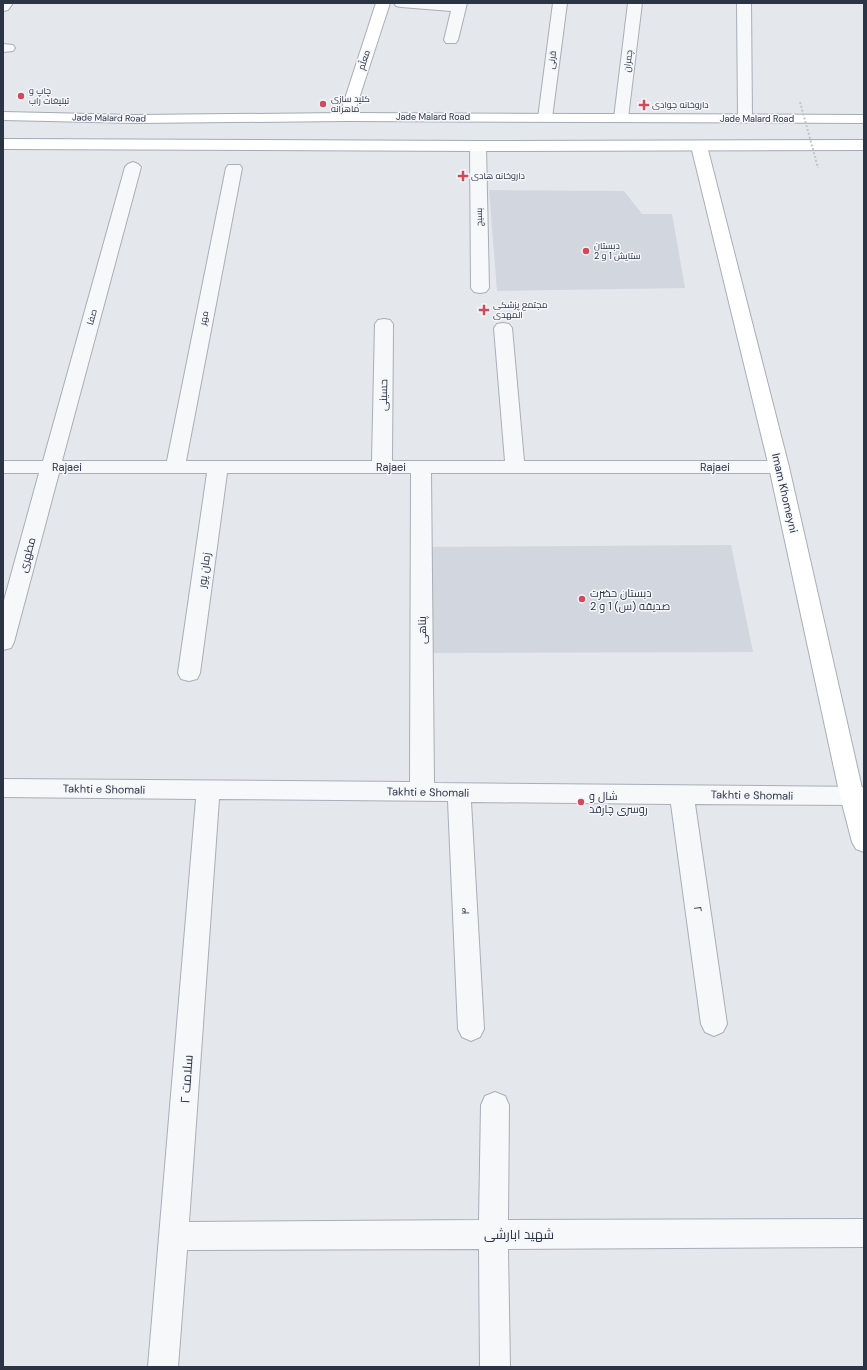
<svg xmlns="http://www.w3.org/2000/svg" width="867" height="1370" font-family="'DM Sans',Cairo,sans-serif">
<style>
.built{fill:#d2d6de}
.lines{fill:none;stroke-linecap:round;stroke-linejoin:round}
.street-casing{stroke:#a9aeb7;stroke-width:2}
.secondary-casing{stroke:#a9aeb7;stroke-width:2}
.primary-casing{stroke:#a3abb8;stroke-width:2}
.street{fill:#f7f8fa;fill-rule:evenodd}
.secondary{fill:#fff;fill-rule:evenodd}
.primary{fill:#fff;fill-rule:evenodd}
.path-bridge{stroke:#c2c5cb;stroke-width:2;stroke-dasharray:2 2;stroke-linecap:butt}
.poi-dot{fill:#d1495b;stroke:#f4f6f9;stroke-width:1.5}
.labels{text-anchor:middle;stroke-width:3;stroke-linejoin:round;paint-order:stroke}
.far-street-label{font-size:9px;fill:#2b3445;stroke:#f4f6f9}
.far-poi-label{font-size:9px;fill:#2b3445;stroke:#f4f6f9;text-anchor:start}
.street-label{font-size:11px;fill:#2b3445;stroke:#f4f6f9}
.poi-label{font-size:11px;fill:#2b3445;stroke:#f4f6f9;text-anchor:start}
.near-street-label{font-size:13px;fill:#2b3445;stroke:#f4f6f9}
</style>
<rect width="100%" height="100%" fill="#e4e7ec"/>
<!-- built -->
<g class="built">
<path d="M489,190L624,191L642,214H672L685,288L497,291Z"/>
<path d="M731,545L753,652L422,653L421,547Z"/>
</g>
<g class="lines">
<defs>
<g id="street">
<path d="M3,3H13L8,10L3,11Z"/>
<path d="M394,3H467L458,40L456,43H446L444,40L451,11L401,7L396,6Z"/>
<path d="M553,3H567L552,118L550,121H540L538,118Z"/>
<path d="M628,3H642L628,118L626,121H616L614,118Z"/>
<path d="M737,3H751L752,119L750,122H740L738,119Z"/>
<path d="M3,44L13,45L15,48L13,51L3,52Z"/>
<path d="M478,141L483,143L486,146L489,288L486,292L480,293L474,292L471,288L470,146L473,143Z"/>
<path d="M133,162L138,164L141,167L62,461H167L226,168L228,165H240L242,168L186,461H372L375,324L378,320L384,319L390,320L393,324L392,461H505L494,328L497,324L503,323L509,324L512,328L524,461H779L786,462L789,467L786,472L779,473H431L434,783L864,787V805L695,804L727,1024L723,1032L714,1036L705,1032L701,1024L671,804L471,802L484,1029L480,1037L471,1041L462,1037L458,1029L448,801L219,799L189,1222L479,1220L481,1105L485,1096L495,1092L505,1096L509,1105L508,1220L864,1219V1247L508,1249L510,1367H480L479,1249L187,1250L178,1367H148L196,799L3,797V779L410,782L411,473H227L200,673L197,679L189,681L181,679L178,673L207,473H59L14,642L11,648L3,650V604L39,473H3V461H43L125,167L128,164Z"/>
</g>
<g id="secondary">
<path d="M376,3H390L353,117L351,120H341L339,117Z"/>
<path d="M699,141L704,143L707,146L789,467L864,797V852L856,849L852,842L840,796L769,467L691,146L694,143Z"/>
</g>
<g id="primary">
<path d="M3,112L136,115L346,113L864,115V123L346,121L136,123L3,120Z"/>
<path d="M3,139L478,141L864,140V150L478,151L3,149Z"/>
</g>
</defs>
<!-- street casing -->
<use href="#street" class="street-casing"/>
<!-- secondary casing -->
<use href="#secondary" class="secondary-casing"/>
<!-- primary casing -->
<use href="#primary" class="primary-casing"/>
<!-- street -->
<use href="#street" class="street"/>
<!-- secondary -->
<use href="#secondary" class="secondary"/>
<!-- primary -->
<use href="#primary" class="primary"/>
<!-- path-bridge -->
<path class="path-bridge" d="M800,102L818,168"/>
</g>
<!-- markers -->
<g class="poi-dot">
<circle cx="21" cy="96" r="4"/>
<circle cx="323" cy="104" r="4"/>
<path d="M642 99h4v4h4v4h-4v4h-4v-4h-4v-4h4z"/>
<path d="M461 170h4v4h4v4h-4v4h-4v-4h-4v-4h4z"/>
<circle cx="586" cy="251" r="4"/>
<path d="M482 304h4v4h4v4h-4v4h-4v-4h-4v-4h4z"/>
<circle cx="582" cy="599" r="4"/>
<circle cx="581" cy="802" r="4"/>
</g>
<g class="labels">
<!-- far-street labels -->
<g class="far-street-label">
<text transform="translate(364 60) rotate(-72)" y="3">معلّم</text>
<text transform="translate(552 60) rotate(-83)" y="3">قرنی</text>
<text transform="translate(628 61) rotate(-83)" y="3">چمران</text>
<text x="433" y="120">Jade Malard Road</text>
<text transform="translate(109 118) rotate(1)" y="3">Jade Malard Road</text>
<text x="757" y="122">Jade Malard Road</text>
<text transform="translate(479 217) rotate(-91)" y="3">بسیج</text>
<text transform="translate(92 317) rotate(-75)" y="3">صفا</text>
<text transform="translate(204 318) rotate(-79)" y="3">مهر</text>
</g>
<!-- far-poi labels -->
<g class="far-poi-label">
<text x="29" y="94">چاپ و<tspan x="29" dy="10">تبلیغات راب</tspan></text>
<text x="331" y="102">کلید سازی<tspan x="331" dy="10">ماهرانه</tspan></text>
<text x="652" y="108">داروخانه جوادی</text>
<text x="471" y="179">داروخانه هادی</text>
<text x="594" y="249">دبستان<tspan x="594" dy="10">ستایش 1 و 2</tspan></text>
<text x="493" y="308">مجتمع پزشکی<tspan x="493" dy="10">المهدی</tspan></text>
</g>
<!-- street labels -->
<g class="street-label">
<text transform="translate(383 395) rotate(-89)" y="4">حسینی</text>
<text x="67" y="471">Rajaei</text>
<text x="391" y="471">Rajaei</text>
<text x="715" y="471">Rajaei</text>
<text transform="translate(785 493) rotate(77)" y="4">Imam Khomeyni</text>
<text transform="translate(27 555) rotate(-75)" y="4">مطهری</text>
<text transform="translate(204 570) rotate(-82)" y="4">زمان پور</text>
<text transform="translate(422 630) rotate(-91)" y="4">پناهی</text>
<text transform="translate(104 789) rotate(1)" y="4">Takhti e Shomali</text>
<text transform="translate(428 792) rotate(1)" y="4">Takhti e Shomali</text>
<text transform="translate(752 795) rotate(1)" y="4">Takhti e Shomali</text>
<text transform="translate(698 909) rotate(82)" y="4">۲</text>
<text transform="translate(465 911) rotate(-93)" y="4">۴</text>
</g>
<!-- poi labels -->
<g class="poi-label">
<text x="590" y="597">دبستان حضرت<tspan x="590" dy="13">صدیقه (س) 1 و 2</tspan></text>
<text x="589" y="800">شال و<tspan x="589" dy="13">روسری چارقد</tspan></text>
</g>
<!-- near-street labels -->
<g class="near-street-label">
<text transform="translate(186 1079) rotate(-86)" y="5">سلامت ۲</text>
<text x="519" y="1239">شهید ابارشی</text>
</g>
</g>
<!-- border -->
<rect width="867" height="1370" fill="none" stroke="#2b3445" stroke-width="8"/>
</svg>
